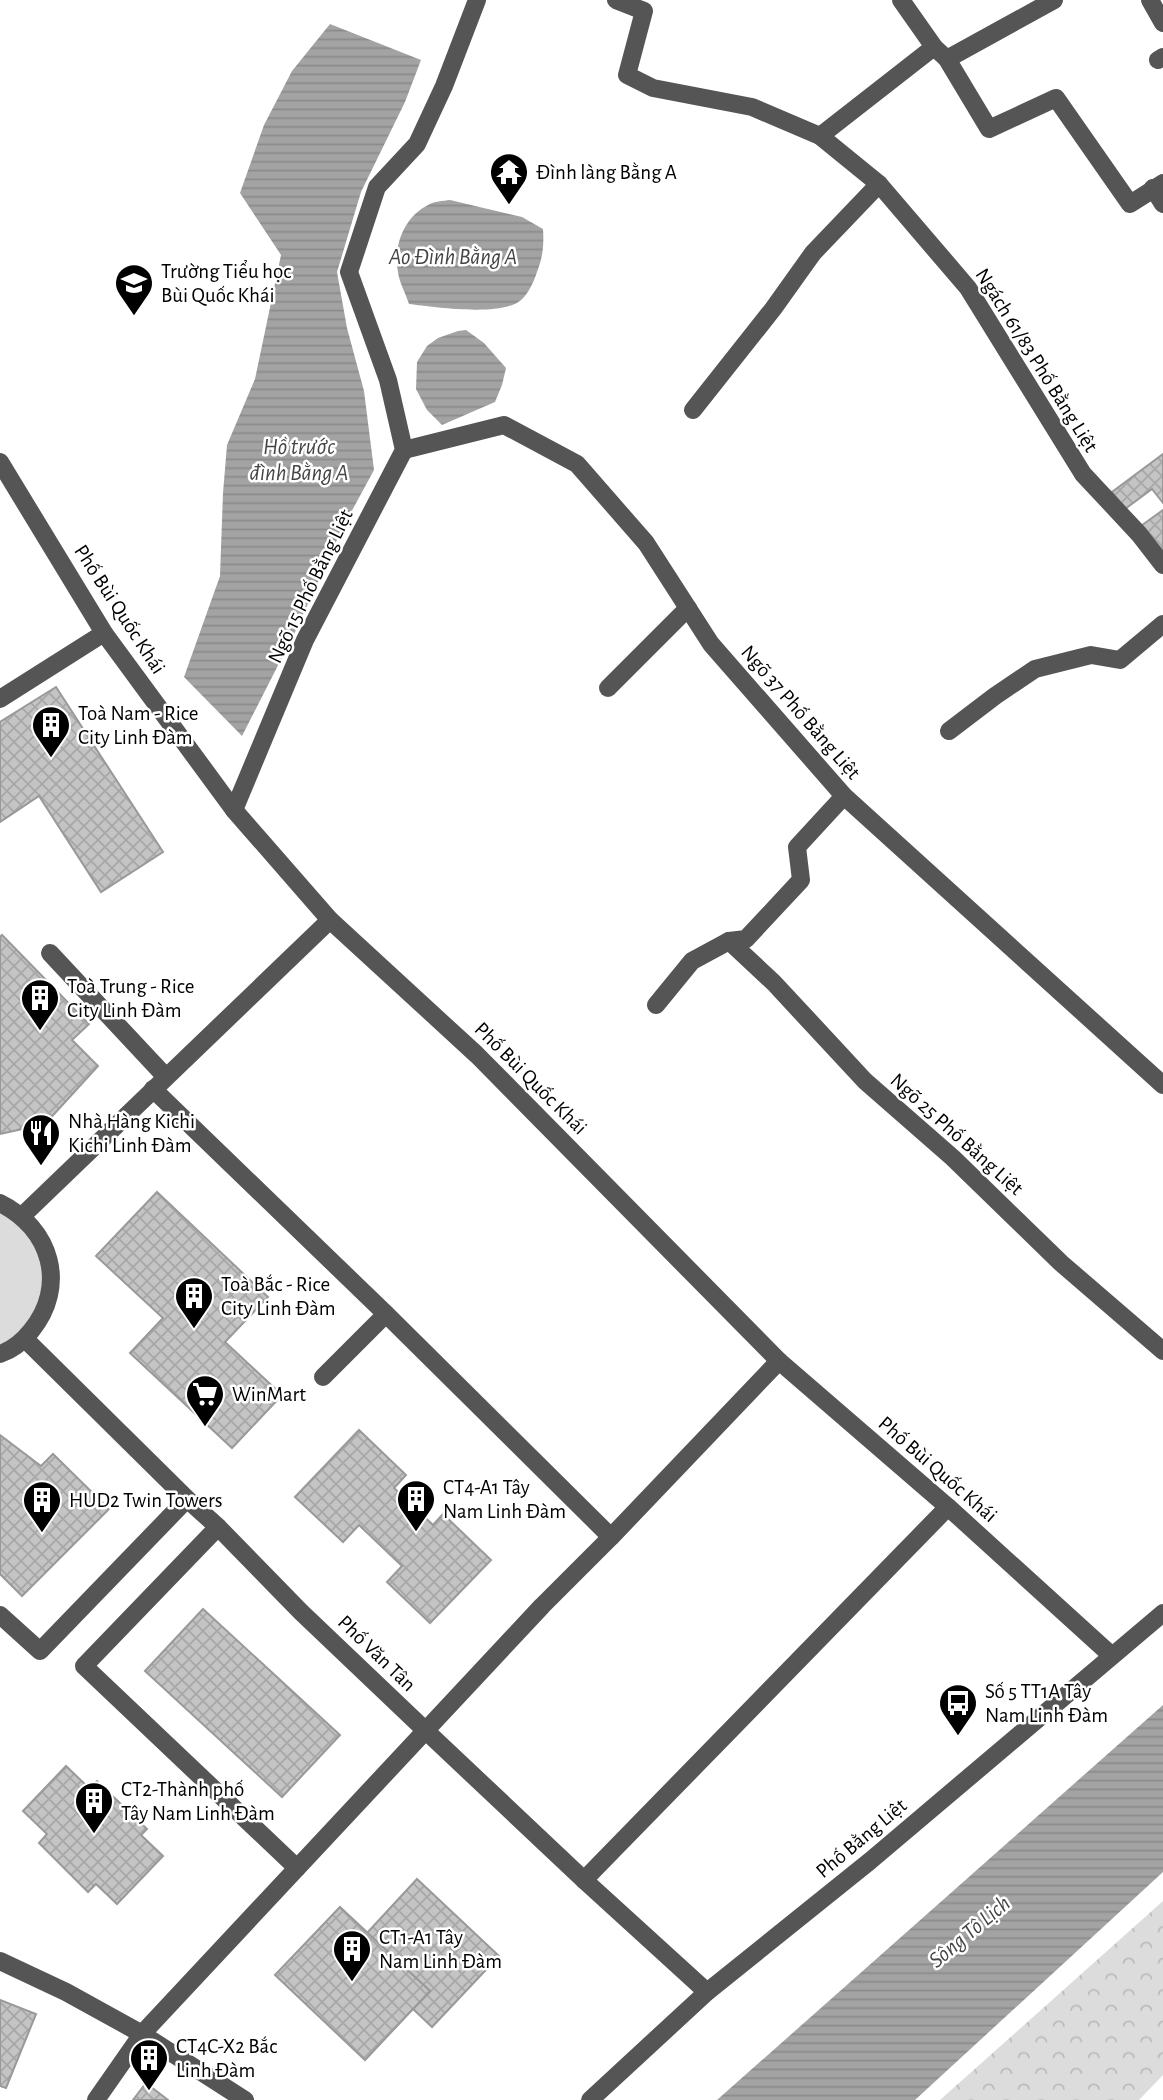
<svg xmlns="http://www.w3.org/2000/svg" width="1163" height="2100" font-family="'Alegreya Sans',sans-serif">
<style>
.green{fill:#dcdcdc}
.park{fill:url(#park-crowns)}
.water{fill:url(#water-rules)}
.building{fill:url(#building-cross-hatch);stroke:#999;stroke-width:2}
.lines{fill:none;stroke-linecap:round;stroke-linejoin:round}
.minor{stroke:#555;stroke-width:18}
.labels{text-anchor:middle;stroke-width:5;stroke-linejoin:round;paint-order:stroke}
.poi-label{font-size:21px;fill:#000;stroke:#fff;text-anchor:start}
.street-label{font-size:21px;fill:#000;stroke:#fff}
.water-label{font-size:23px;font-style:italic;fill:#444;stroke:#fff}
</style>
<defs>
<pattern id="park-crowns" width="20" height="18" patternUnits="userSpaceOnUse" patternTransform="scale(1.75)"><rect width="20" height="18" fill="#dcdcdc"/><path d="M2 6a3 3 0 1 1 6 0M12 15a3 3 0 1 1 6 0" fill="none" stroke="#bbb"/></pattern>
<pattern id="water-rules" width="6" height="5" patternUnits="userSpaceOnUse" patternTransform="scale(1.75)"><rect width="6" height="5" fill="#a3a3a3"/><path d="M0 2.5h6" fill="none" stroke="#8b8b8b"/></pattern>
<pattern id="building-cross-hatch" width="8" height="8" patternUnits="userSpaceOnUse" patternTransform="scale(1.75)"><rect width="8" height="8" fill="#c4c4c4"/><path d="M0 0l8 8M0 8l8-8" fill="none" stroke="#a7a7a7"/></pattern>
</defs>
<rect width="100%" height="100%" fill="#fff"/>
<!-- green -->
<path class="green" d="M0,1203L37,1233L49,1300L0,1354Z"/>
<!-- park -->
<path class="park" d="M1163,1901V2075L1139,2100H940Z"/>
<!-- water -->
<g class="water">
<path d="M330,24L421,60L405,102L361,192L337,272L347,328L364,391L374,470L342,529L296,630L242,736L184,677L220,576L223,493L227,445L255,379L281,255L240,193L264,125L292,71Z"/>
<path d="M450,200L522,217L543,229C544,244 543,257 537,272C534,281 529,293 521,300C502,317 434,307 409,304C406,294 399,282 398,272C393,246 404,217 428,205C434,201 443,201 450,200Z"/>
<path d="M466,330L484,343L506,368L502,385L495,402L442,425L427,410L416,389L417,362L427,346L438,338L458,331Z"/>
<path d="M1163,1705V1872L915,2100H717Z"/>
</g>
<!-- building -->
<g class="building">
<path d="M1163,454V503L1152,489L1125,509L1112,492Z"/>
<path d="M1163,510V552L1138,528Z"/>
<path d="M56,687L163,852L101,892L39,796L0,822V722Z"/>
<path d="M2,935L89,1024L72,1040L98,1066L45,1124L0,1134V937Z"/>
<path d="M157,1192L268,1297L225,1342L282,1395L232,1448L130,1353L163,1318L96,1256Z"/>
<path d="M359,1430L406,1475L394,1488L433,1525L443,1514L491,1560L430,1623L387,1582L402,1566L359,1525L343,1542L295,1497Z"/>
<path d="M0,1435L41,1466L53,1454L109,1509L22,1596L0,1574Z"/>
<path d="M203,1609L340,1735L282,1797L145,1671Z"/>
<path d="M66,1766L89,1788L97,1781L147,1829L141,1835L163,1856L117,1904L96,1884L88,1892L39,1843L47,1834L23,1811Z"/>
<path d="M417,1879L499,1956L432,2027L413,2009L430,1991L367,1933Z"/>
<path d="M340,1907L430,1991L365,2060L275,1975Z"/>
<path d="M0,2000L36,2014L6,2088L0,2086Z"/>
<path d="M146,2083L168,2100H133Z"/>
</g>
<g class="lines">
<!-- minor -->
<g class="minor">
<path d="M616,0L644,11L627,75L653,88L752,107L820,136L879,184L968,288L1083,474L1139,534L1163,565"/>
<path d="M901,0L934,47L947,59L989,129L1056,98L1130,204L1163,183"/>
<path d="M1150,0L1163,23"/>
<path d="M947,59L1054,0"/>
<path d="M1158,60L1163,57"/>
<path d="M820,136L934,47"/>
<path d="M1153,188L1163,204"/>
<path d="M693,410L773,309L813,253L879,184"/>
<path d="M404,450L504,425L577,464L646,543L711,644L844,796L1163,1085"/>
<path d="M0,462L104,633L234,810L330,920L477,1055L779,1361L948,1507L1111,1655"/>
<path d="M608,688L688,608"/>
<path d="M0,699L104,633"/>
<path d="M949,731L995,696L1035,669L1091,655L1120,660L1163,624"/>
<path d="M234,810L305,640L404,450L388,380L349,272L377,187L417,144L444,86L477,0"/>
<path d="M729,941L774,983L865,1081L953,1158L1061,1263L1163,1351"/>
<path d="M50,953L166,1077"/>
<path d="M656,1005L692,961L729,941L746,939L801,880L797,847L844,796"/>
<path d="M153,1089L386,1314L611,1537"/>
<path d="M0,1203C51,1228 68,1286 31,1331C23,1341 12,1350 0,1354"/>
<path d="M22,1216L330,920"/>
<path d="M25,1339L187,1499L218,1527L301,1612L426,1731L584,1880L707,1992"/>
<path d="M323,1377L386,1314"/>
<path d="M218,1527L84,1666L297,1868"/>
<path d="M0,1615L40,1651L187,1499"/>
<path d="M584,1880L948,1507"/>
<path d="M0,1961L66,1992L142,2034L245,2100"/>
<path d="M96,2100L142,2034L542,1606L611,1537L779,1361"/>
<path d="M590,2100L707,1992L870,1861L1163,1613"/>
</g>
</g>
<!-- icons -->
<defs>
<symbol id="temple-pin" viewBox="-11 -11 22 30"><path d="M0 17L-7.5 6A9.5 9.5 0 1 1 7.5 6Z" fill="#000" stroke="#fff"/><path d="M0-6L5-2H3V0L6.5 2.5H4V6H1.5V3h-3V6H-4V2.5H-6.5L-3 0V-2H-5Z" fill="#fff"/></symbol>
<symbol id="school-pin" viewBox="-11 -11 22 30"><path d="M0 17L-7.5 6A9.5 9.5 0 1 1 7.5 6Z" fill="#000" stroke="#fff"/><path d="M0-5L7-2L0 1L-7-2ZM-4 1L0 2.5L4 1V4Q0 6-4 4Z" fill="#fff"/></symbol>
<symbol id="building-pin" viewBox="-11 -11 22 30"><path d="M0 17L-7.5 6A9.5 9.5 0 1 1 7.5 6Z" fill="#000" stroke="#fff"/><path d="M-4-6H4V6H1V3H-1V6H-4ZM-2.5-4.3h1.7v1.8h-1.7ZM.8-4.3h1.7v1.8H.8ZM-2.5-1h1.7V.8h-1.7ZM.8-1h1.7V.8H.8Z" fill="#fff"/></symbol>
<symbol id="restaurant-pin" viewBox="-11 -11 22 30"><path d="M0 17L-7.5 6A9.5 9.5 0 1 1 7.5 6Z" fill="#000" stroke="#fff"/><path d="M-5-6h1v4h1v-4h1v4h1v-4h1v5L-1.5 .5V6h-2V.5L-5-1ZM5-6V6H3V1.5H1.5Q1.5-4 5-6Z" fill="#fff"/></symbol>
<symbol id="supermarket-pin" viewBox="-11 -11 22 30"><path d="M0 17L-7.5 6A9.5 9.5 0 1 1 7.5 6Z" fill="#000" stroke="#fff"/><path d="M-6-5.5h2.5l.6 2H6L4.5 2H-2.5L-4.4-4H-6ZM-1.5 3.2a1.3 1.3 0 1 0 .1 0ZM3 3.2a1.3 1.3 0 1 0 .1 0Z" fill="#fff"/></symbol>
<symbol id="bus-pin" viewBox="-11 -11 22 30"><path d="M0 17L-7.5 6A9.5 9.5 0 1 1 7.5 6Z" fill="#000" stroke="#fff"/><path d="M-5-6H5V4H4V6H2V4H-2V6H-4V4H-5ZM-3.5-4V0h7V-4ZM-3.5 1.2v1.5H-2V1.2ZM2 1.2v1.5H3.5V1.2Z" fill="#fff"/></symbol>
</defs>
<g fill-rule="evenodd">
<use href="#temple-pin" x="487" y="150" width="44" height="60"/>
<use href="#school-pin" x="112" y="261" width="44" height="60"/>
<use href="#building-pin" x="29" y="703" width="44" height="60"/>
<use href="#building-pin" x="18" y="976" width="44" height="60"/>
<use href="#restaurant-pin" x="19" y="1111" width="44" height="60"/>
<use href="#building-pin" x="172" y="1274" width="44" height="60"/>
<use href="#supermarket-pin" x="183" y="1372" width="44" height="60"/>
<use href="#building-pin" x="394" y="1477" width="44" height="60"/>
<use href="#building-pin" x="20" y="1478" width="44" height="60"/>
<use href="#bus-pin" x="936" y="1681" width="44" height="60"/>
<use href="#building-pin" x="72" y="1779" width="44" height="60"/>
<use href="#building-pin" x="330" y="1927" width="44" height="60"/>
<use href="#building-pin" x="127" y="2036" width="44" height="60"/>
</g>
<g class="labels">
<!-- poi labels -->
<g class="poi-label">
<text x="536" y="179">Đình làng Bằng A</text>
<text x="161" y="278">Trường Tiểu học<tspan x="161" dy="24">Bùi Quốc Khái</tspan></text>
<text x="78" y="720">Toà Nam - Rice<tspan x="78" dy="24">City Linh Đàm</tspan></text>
<text x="67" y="993">Toà Trung - Rice<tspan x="67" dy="24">City Linh Đàm</tspan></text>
<text x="68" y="1128">Nhà Hàng Kichi<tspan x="68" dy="24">Kichi Linh Đàm</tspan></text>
<text x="221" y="1291">Toà Bắc - Rice<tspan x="221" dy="24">City Linh Đàm</tspan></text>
<text x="232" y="1401">WinMart</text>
<text x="443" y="1494">CT4-A1 Tây<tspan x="443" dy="24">Nam Linh Đàm</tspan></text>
<text x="69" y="1507">HUD2 Twin Towers</text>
<text x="985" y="1698">Số 5 TT1A Tây<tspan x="985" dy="24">Nam Linh Đàm</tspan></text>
<text x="121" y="1796">CT2-Thành phố<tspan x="121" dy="24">Tây Nam Linh Đàm</tspan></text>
<text x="379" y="1944">CT1-A1 Tây<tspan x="379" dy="24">Nam Linh Đàm</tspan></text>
<text x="176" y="2053">CT4C-X2 Bắc<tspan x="176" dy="24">Linh Đàm</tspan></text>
</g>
<!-- street labels -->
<g class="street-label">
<text transform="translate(1037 360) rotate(58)" y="7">Ngách 61/83 Phố Bằng Liệt</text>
<text transform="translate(310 586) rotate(-64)" y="7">Ngõ 15 Phố Bằng Liệt</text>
<text transform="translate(120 609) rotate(57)" y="7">Phố Bùi Quốc Khái</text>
<text transform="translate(801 712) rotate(49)" y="7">Ngõ 37 Phố Bằng Liệt</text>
<text transform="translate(531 1078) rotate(45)" y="7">Phố Bùi Quốc Khái</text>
<text transform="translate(957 1134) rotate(42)" y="7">Ngõ 25 Phố Bằng Liệt</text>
<text transform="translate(938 1469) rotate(41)" y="7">Phố Bùi Quốc Khái</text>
<text transform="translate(377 1653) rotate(44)" y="7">Phố Văn Tân</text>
<text transform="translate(861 1838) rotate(-40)" y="7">Phố Bằng Liệt</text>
</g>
<!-- water labels -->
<g class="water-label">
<text x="453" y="264">Ao Đình Bằng A</text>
<text x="299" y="454">Hồ trước<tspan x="299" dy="26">đình Bằng A</tspan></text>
<text transform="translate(969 1931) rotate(-40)" y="8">Sông Tô Lịch</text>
</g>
</g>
</svg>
